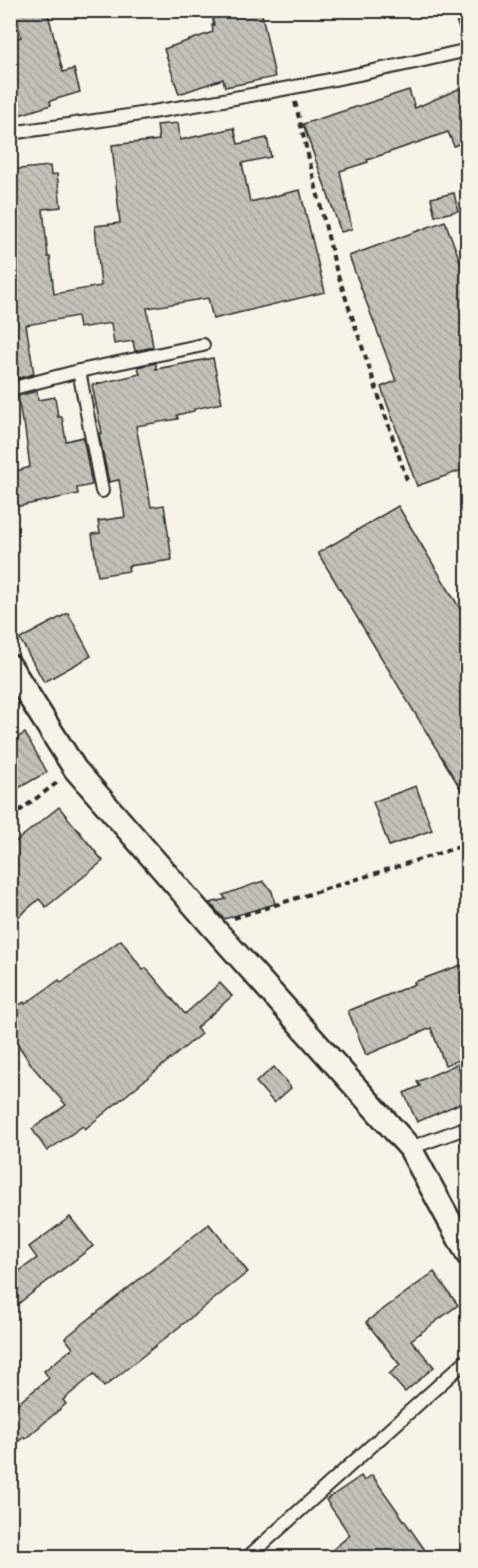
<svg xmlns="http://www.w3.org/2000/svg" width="478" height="1568" font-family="Mynerve,sans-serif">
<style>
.building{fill:url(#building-back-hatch);stroke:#2b2b2b;stroke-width:1.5}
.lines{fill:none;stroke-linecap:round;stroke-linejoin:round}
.lane-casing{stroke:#2b2b2b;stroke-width:16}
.street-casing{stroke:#2b2b2b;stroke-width:27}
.path{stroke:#2b2b2b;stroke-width:4;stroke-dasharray:6 4.5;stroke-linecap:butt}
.lane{stroke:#f7f3e8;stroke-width:12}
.street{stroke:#f7f3e8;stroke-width:22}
</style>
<defs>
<pattern id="building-back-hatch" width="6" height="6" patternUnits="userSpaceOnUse" patternTransform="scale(1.5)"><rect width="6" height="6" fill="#c4c1b9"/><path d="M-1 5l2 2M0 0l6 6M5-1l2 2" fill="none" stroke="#a9a69f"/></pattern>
</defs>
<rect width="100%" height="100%" fill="#f7f3e8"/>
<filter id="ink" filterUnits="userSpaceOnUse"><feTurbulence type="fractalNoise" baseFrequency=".0167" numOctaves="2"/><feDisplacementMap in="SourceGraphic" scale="12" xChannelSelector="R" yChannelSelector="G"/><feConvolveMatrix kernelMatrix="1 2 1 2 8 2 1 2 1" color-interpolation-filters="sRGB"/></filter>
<g filter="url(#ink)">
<!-- building -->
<g class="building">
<path d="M14,10H47L63,72L74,69L80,92L50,101L51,105L10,118V40L21,37Z"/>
<path d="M211,10H261L275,77L225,87L223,79L179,94L164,49L213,32L212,25H214Z"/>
<path d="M468,85V140L454,146L448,132L367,160L368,162L340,171L352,229L341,232L303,124L409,90L415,108Z"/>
<path d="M178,123L180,140L234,128L238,144L267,138L271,157L242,163L250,202L300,190L325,292L213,319L208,298L147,308L153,347L135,351L133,341L114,344L111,323L79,328L77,316L26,325L34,374L15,379L14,371L10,372V293H19L10,218V170L50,166L51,175L57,174L61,207L43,209L48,257H50L54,294L101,286L95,226L120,223L112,145L159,140L157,125Z"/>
<path d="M454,193L458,211L435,216L431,198Z"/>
<path d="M445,221L468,282V468L417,486L381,387L396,381L349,256Z"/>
<path d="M213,358L222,403L194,409V411L177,415L178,419L136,426L151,507L164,505L172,560L128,566L129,571L98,576L92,534L100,533L98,521L125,517L119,480L109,482L99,434L102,433L92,385L140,374L138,367L156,363V369Z"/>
<path d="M37,391L38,400L55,397L58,417H62L66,441L83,437L92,485L77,488L78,494L10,508V473L30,467L24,422H22L18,396Z"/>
<path d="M398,506L468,622V801L318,553Z"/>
<path d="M68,613L91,656L44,682L20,639Z"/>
<path d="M25,733L47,772L10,793V742Z"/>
<path d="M416,786L432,830L389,846L373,802Z"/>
<path d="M59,807L103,861L46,907L39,899L10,924V846Z"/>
<path d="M263,881L272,891L275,904L224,919L210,903L226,899L223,895Z"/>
<path d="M121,940L143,970L146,968L185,1014L220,983L232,996L196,1028L201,1034L85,1129L83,1126L47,1151L32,1129L66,1105L33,1067L10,1033V1011L24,1002L25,1004L59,980L61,983Z"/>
<path d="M461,965L468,984V1057L445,1065L431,1028L366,1055L348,1011L415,984L414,982Z"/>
<path d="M457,1064L468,1088V1100L417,1122L404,1093L420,1086L417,1082Z"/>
<path d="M274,1067L291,1088L274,1103L256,1082Z"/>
<path d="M70,1217L93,1246L10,1310V1278L37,1258L29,1247Z"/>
<path d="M209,1224L248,1272L104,1387L94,1374L63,1400L66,1404L25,1439L24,1437L10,1448V1410L49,1378L44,1371L73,1348L65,1338Z"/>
<path d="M434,1272L458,1305L411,1340L434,1367L405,1392L389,1374L400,1365L366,1322Z"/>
<path d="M372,1475L430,1557H324L350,1535L326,1500L361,1476L364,1481Z"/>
</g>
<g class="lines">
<defs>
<g id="lane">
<path d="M460,10L468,32"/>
<path d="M10,133C163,113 318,85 468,50"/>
<path d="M79,371L102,491"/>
<path d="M10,389L79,371L203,345"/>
<path d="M410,1148L468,1127"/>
<path d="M247,1558L468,1359"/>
</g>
<path id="street" d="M10,666L75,769L211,925L410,1148L468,1255"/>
</defs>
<!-- lane casing -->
<use href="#lane" class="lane-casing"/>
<!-- street casing -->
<use href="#street" class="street-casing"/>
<!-- path -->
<g class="path">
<path d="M295,102L336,269L408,483"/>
<path d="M10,818L58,782"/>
<path d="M234,918L468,844"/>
</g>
<!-- lane -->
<use href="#lane" class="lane"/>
<!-- street -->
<use href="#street" class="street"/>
</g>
</g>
<!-- margin -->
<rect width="478" height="1568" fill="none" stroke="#f7f3e8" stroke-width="36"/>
<rect x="18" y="18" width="442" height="1532" fill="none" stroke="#2b2b2b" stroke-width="2" filter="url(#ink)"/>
</svg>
